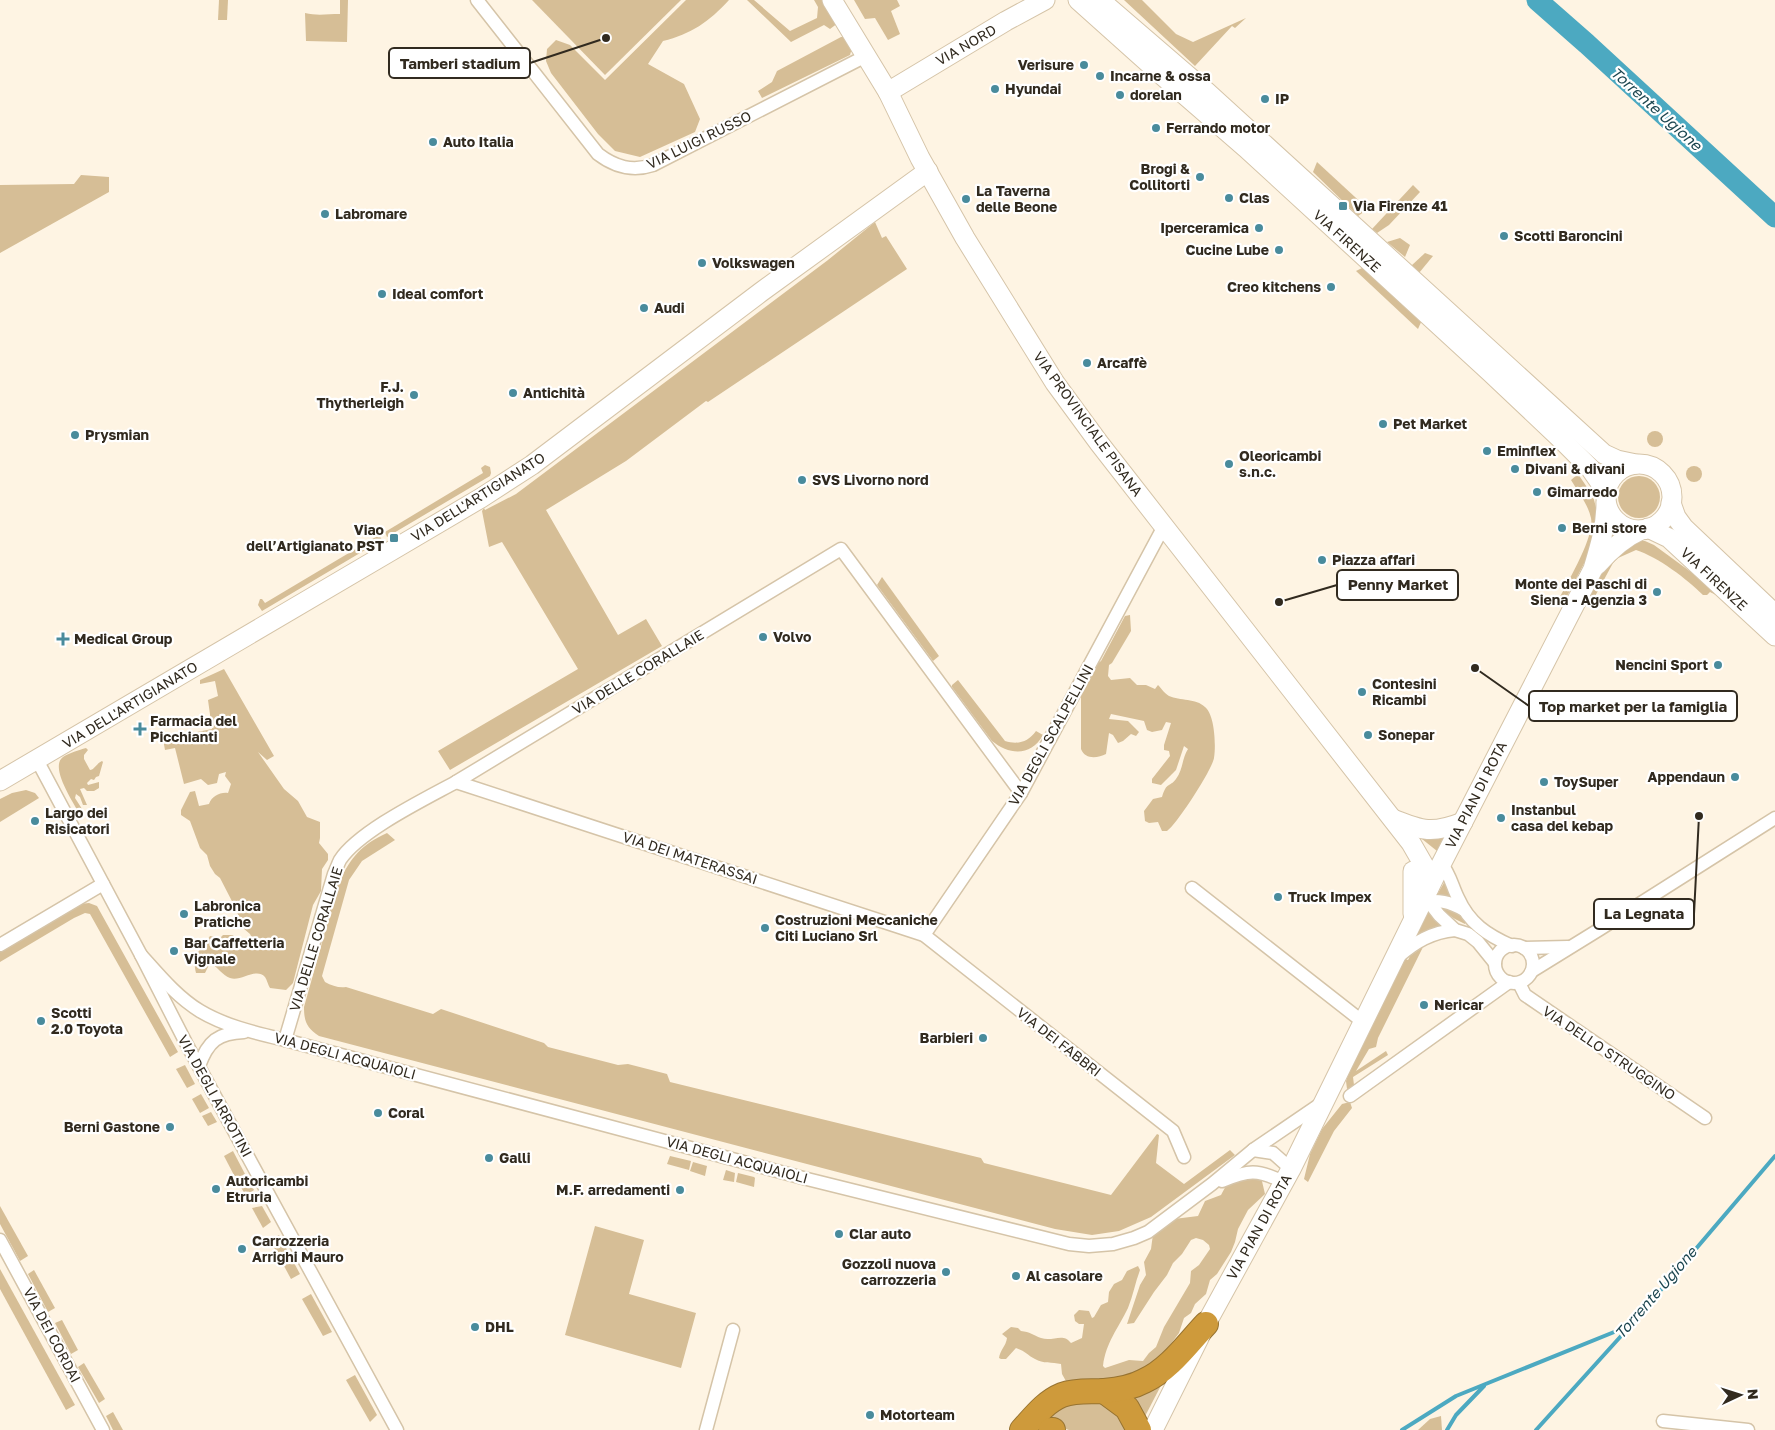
<svg xmlns="http://www.w3.org/2000/svg" width="1775" height="1430" font-family="'Golos Text',sans-serif">
<style>
.green{fill:#d6be96}
.lines{fill:none;stroke-linecap:round;stroke-linejoin:round}
.stream{stroke:#4ca9c1;stroke-width:4}
.river{stroke:#4ca9c1;stroke-width:21}
.street-casing{stroke:#d5c4a8;stroke-width:15}
.secondary-casing{stroke:#d5c4a8;stroke-width:21}
.highway-casing{stroke:#977331;stroke-width:26}
.street{stroke:#fff;stroke-width:12}
.secondary{stroke:#fff;stroke-width:19}
.highway{stroke:#ce9a3b;stroke-width:24}
.poi-dot{fill:#498b9c;stroke:#fff;stroke-width:2}
.labels{text-anchor:middle;stroke-width:4.5;stroke-linejoin:round;paint-order:stroke}
.street-label{font-size:14px;fill:#312a1f;stroke:#fff}
.poi-label{font-size:14px;font-weight:bold;fill:#312a1f;stroke:#fff;text-anchor:start}
.water-label{font-size:15px;font-style:italic;fill:#1c4650;stroke:#fff}
.leader{fill:none;stroke:#312a1f;stroke-width:2}
.callout-dot{fill:#312a1f;stroke:#fff;stroke-width:2}
.callout{fill:#fff;stroke:#312a1f;stroke-width:2}
.callout-label{font-size:15px;text-anchor:middle;font-weight:bold;fill:#312a1f}
</style>
<rect width="100%" height="100%" fill="#fef4e3"/>
<!-- green -->
<g class="green">
<path d="M219,0H228L227,20H218Z"/>
<path d="M340,0H348L347,42L306,41L305,13C317,16 327,14 340,14Z"/>
<path d="M532,0H681L605,75Z"/>
<path d="M686,0H729C709,22 691,34 663,41L648,64L684,84L700,119L695,132L640,157L615,151L598,134L551,73L546,61L547,49L556,40L570,45L605,80Z"/>
<path d="M747,0H754L790,31L817,18L818,7L814,0H824L838,23L830,29L824,25L791,42Z"/>
<path d="M854,0H897L900,6L891,11L900,34L888,40L875,18L865,19Z"/>
<path d="M1124,0H1142L1176,34L1193,42L1246,18L1235,28L1232,26L1195,66Z"/>
<path d="M841,37H844L852,48L850,55L762,98L758,91L772,82L777,71Z"/>
<path d="M1317,162L1368,209L1358,216L1313,172Z"/>
<path d="M81,175L109,177V192L0,253V185L74,184Z"/>
<path d="M1413,185L1420,192L1389,225L1377,233L1372,229Z"/>
<path d="M875,222L882,238L886,236L907,269L708,402L706,401L626,461L546,510L618,635L646,619L662,646L450,770L438,751L578,669L502,542L489,547L482,511L484,508L485,510L516,494L828,260Z"/>
<path d="M1400,238L1410,245L1405,257L1387,242Z"/>
<path d="M1425,253L1433,256L1419,273L1411,266Z"/>
<path d="M1364,267L1422,320L1418,329L1356,271Z"/>
<circle cx="1655" cy="439" r="8"/>
<path d="M485,465L490,467L491,473L490,476L387,537L385,532L483,473L481,468Z"/>
<circle cx="1694" cy="474" r="8"/>
<path d="M1578,474L1593,496L1599,519L1591,550L1563,604L1558,601C1567,583 1595,537 1591,518C1588,504 1578,492 1571,480Z"/>
<circle cx="1639" cy="497" r="21"/>
<path d="M379,535L382,540L262,611L258,605L260,599H262L265,603Z"/>
<path d="M1635,541H1645L1654,545L1721,594L1716,595L1710,592L1707,595H1703C1687,579 1658,557 1636,550L1618,558L1613,563L1593,600L1589,598L1606,564Z"/>
<path d="M882,577L939,656L933,661L877,585Z"/>
<path d="M1130,615L1131,631L1112,663L1109,665L1108,676L1111,680L1130,678L1137,685H1146L1155,689L1158,685C1162,689 1164,693 1169,696C1180,701 1196,698 1205,707C1215,715 1216,746 1214,758C1212,770 1177,824 1167,831H1162L1158,822L1149,823L1145,821L1144,811L1153,799L1162,797C1167,781 1169,788 1176,779C1183,770 1182,758 1188,749L1184,746L1176,770L1161,785L1152,783V779L1170,756L1169,751L1164,750V745L1171,723L1166,722L1162,730L1152,732L1147,730L1144,721L1111,714L1109,719L1128,721L1139,732L1136,736L1131,734L1123,741L1118,743L1113,735L1109,733L1106,754C1098,758 1085,760 1081,749V688L1097,664L1101,661L1125,616Z"/>
<path d="M224,669L274,756L267,760L258,752L284,789L298,801L307,817L320,822V838L319,843L328,854V860L322,869L321,891L313,905L293,983L286,990L270,988C268,985 267,980 265,977C256,967 241,982 230,978C222,975 218,967 210,963L205,973H196C191,954 202,949 210,936L220,938L223,935H233L236,939L245,940L249,943L254,942L250,934L243,928L236,909L220,878L215,874L210,866L207,855L200,848L190,821L181,815V810L190,792L195,791L199,806L209,804C212,796 220,792 228,793L231,784L225,776L226,772L219,774L217,783L208,785L201,779L184,784L175,748L165,750L163,739L171,737L173,744L190,741L189,738L182,739V735L212,729L208,700L218,696L215,681L200,684V680Z"/>
<path d="M958,680L1005,741C1018,745 1028,742 1036,731L1043,735C1031,757 1009,755 992,741L952,687V685Z"/>
<path d="M86,748L88,750L84,755V759L90,770C94,770 97,763 102,761L103,762L99,776L96,777L94,780L91,779L87,783L88,785L99,782V788L94,791H87L84,788L80,789L87,805H83L80,797L76,794L75,798L84,812L80,815C74,803 49,767 63,757C69,753 79,750 86,748Z"/>
<path d="M26,790L35,793L39,798L0,822V799L12,793Z"/>
<path d="M387,833L395,840L362,861L349,880L322,976L325,982C332,986 339,988 346,987L433,1014L441,1009L544,1043L548,1047L618,1065L628,1064L667,1074L670,1082L981,1158L984,1163L1111,1195L1157,1134L1159,1135L1156,1163L1184,1184L1230,1150L1235,1155L1151,1217L1119,1231L1092,1235L1055,1229L319,1036C307,1028 304,1022 304,1007L339,882C352,856 361,845 387,833Z"/>
<path d="M1444,836L1437,851L1422,839L1423,837Z"/>
<path d="M1445,881L1452,897L1451,899L1438,896V893Z"/>
<path d="M89,903L97,906L178,1052L170,1057L90,914L85,913L74,918L0,962V950L80,904Z"/>
<path d="M1442,906C1452,908 1460,913 1466,922L1465,924L1455,919L1441,910Z"/>
<path d="M1429,910L1447,926L1431,929L1414,938Z"/>
<path d="M1423,947L1378,1038L1376,1047L1369,1049L1356,1071L1386,1051L1388,1055L1353,1077L1354,1085L1351,1088L1347,1089L1346,1081L1350,1069L1400,966L1406,959L1408,960L1410,956Z"/>
<path d="M185,1065L195,1084L187,1088L176,1069Z"/>
<path d="M201,1094L209,1108L200,1113L192,1099Z"/>
<path d="M1350,1102L1352,1108L1334,1131L1308,1182L1304,1179L1310,1154L1322,1129L1342,1104Z"/>
<path d="M211,1112L217,1122L208,1126L202,1116Z"/>
<path d="M233,1151L245,1174L236,1179L224,1156Z"/>
<path d="M670,1156L691,1161L689,1170L667,1164Z"/>
<path d="M693,1162L707,1166L705,1176L690,1171Z"/>
<path d="M726,1170L735,1173L734,1182L723,1180Z"/>
<path d="M738,1173L754,1177L755,1178L754,1187L736,1182Z"/>
<path d="M247,1177L254,1190L246,1196L238,1182Z"/>
<path d="M1261,1177L1265,1194L1248,1210L1238,1229L1235,1242L1231,1252L1217,1274L1210,1280L1206,1294L1195,1304L1191,1313L1184,1318L1179,1333L1146,1377L1067,1383L1062,1374L1061,1364C1052,1362 1043,1364 1035,1359C1027,1355 1027,1352 1016,1348L1006,1359H1001L999,1358C1000,1350 1006,1346 1007,1338L1002,1334L1011,1327L1018,1328L1021,1331C1030,1332 1033,1335 1041,1338C1053,1342 1063,1332 1071,1343L1082,1338L1084,1324H1079L1075,1321L1074,1315L1079,1310L1089,1311L1092,1318L1094,1317L1101,1305L1108,1302L1109,1292L1114,1284L1122,1280L1127,1271L1138,1266L1140,1270C1135,1283 1133,1296 1128,1308C1118,1329 1106,1342 1103,1366L1105,1368L1129,1360L1143,1361L1149,1353L1156,1347L1164,1327L1190,1283L1191,1271L1199,1265L1210,1249L1209,1245L1203,1240L1196,1238L1191,1240L1182,1254L1173,1263L1167,1275L1154,1292L1134,1323L1127,1324L1140,1285L1146,1275L1144,1262L1151,1249L1153,1234L1174,1219L1198,1216L1205,1201L1221,1195L1229,1180Z"/>
<path d="M0,1206L28,1256L20,1261L0,1224Z"/>
<path d="M262,1206L271,1222L263,1228L252,1208Z"/>
<path d="M595,1226L644,1240L629,1294L696,1313L681,1368L565,1335Z"/>
<path d="M279,1235L300,1274L291,1279L270,1240Z"/>
<path d="M0,1269L75,1405L66,1410L0,1289Z"/>
<path d="M34,1270L55,1308L48,1312L28,1274Z"/>
<path d="M311,1294L332,1332L323,1336L302,1299Z"/>
<path d="M62,1320L78,1350L71,1354L55,1323Z"/>
<path d="M84,1363L105,1399L99,1403L78,1367Z"/>
<path d="M1168,1372L1141,1424L1131,1392Z"/>
<path d="M355,1375L377,1415L370,1422L346,1380Z"/>
<path d="M1079,1395L1115,1406L1130,1430H1069L1050,1424L1033,1421Z"/>
<path d="M113,1412L123,1430H113L106,1416Z"/>
<path d="M1441,1416L1442,1430H1418L1430,1419Z"/>
</g>
<g class="lines">
<!-- stream -->
<g class="stream">
<path d="M1402,1430L1456,1396L1629,1326"/>
<path d="M1447,1430L1456,1415L1484,1386"/>
<path d="M1536,1430L1631,1325L1775,1156"/>
</g>
<!-- river -->
<path class="river" d="M1537,0L1587,44L1775,217"/>
<defs>
<g id="street">
<path d="M477,0L598,154C615,167 632,172 653,165L866,56"/>
<path d="M37,760L141,955L186,1043L397,1430"/>
<path d="M456,782L924,935L1173,1131L1184,1157"/>
<path d="M1441,863C1450,874 1452,886 1458,898C1469,923 1487,935 1512,946"/>
<path d="M1192,888L1363,1022"/>
<path d="M1425,897L1439,915L1455,930L1468,934L1478,942L1495,963"/>
<path d="M1422,902C1438,899 1450,902 1464,910"/>
<path d="M924,935L1021,793L1164,526"/>
<path d="M0,945L103,884"/>
<circle cx="1514" cy="964" r="19"/>
<path d="M1524,948L1568,947"/>
<path d="M141,955C159,975 177,997 200,1011C225,1026 256,1033 285,1040L807,1179L1069,1244L1089,1246L1113,1244L1134,1238L1148,1232L1212,1184L1253,1150L1322,1103"/>
<path d="M1398,957C1415,942 1432,932 1455,930"/>
<path d="M1532,971L1600,929L1775,818"/>
<path d="M1519,983L1525,995L1705,1118"/>
<path d="M285,1040L334,874C336,870 338,864 340,860C359,831 425,799 456,782L841,549L1021,793"/>
<path d="M199,1066C208,1041 218,1033 244,1032"/>
<path d="M1350,1096L1509,982"/>
<path d="M1253,1150L1273,1153L1291,1169"/>
<path d="M1222,1181C1248,1170 1258,1169 1283,1182"/>
<path d="M0,1240L103,1430"/>
<path d="M1663,1421L1748,1430"/>
<path d="M706,1430L733,1330"/>
</g>
<g id="secondary">
<path d="M832,0L888,92L920,158L965,238L1055,383L1099,443L1411,843L1426,869L1429,888"/>
<path d="M1078,0L1164,77L1246,148L1490,372L1562,440L1590,468L1606,491"/>
<path d="M1100,0L1208,93L1604,454L1617,460L1636,464"/>
<path d="M888,92L1006,21L1045,0"/>
<circle cx="1639" cy="497" r="33"/>
<path d="M1671,503L1676,517L1684,528L1775,614"/>
<path d="M1648,528L1669,538L1775,636"/>
<path d="M1597,565C1610,550 1623,538 1641,530"/>
<path d="M0,781L391,551L481,498L532,465L761,292L928,171"/>
<path d="M1393,819C1423,831 1432,834 1463,822"/>
<path d="M1413,914V871"/>
<path d="M1153,1430L1206,1324L1291,1169L1434,878L1593,569C1600,546 1606,526 1606,502"/>
</g>
<g id="highway">
<path d="M1104,1391L1127,1408L1139,1430"/>
<path d="M1022,1430C1034,1417 1045,1402 1062,1395C1076,1390 1090,1392 1104,1391C1116,1390 1133,1387 1144,1381C1169,1370 1188,1343 1206,1324"/>
<path d="M1051,1430H1053"/>
</g>
</defs>
<!-- street casing -->
<use href="#street" class="street-casing"/>
<!-- secondary casing -->
<use href="#secondary" class="secondary-casing"/>
<!-- highway casing -->
<use href="#highway" class="highway-casing"/>
<!-- street -->
<use href="#street" class="street"/>
<!-- secondary -->
<use href="#secondary" class="secondary"/>
<!-- highway -->
<use href="#highway" class="highway"/>
</g>
<!-- markers -->
<g class="poi-dot">
<circle cx="1084" cy="65" r="5"/>
<circle cx="1100" cy="76" r="5"/>
<circle cx="995" cy="89" r="5"/>
<circle cx="1120" cy="95" r="5"/>
<circle cx="1265" cy="99" r="5"/>
<circle cx="1156" cy="128" r="5"/>
<circle cx="433" cy="142" r="5"/>
<circle cx="1200" cy="177" r="5"/>
<circle cx="1229" cy="198" r="5"/>
<circle cx="966" cy="199" r="5"/>
<rect x="1338" y="201" width="10" height="10" rx="2.5"/>
<circle cx="325" cy="214" r="5"/>
<circle cx="1259" cy="228" r="5"/>
<circle cx="1504" cy="236" r="5"/>
<circle cx="1279" cy="250" r="5"/>
<circle cx="702" cy="263" r="5"/>
<circle cx="1331" cy="287" r="5"/>
<circle cx="382" cy="294" r="5"/>
<circle cx="644" cy="308" r="5"/>
<circle cx="1087" cy="363" r="5"/>
<circle cx="513" cy="393" r="5"/>
<circle cx="414" cy="395" r="5"/>
<circle cx="1383" cy="424" r="5"/>
<circle cx="75" cy="435" r="5"/>
<circle cx="1487" cy="451" r="5"/>
<circle cx="1229" cy="464" r="5"/>
<circle cx="1515" cy="469" r="5"/>
<circle cx="802" cy="480" r="5"/>
<circle cx="1537" cy="492" r="5"/>
<circle cx="1562" cy="528" r="5"/>
<rect x="389" y="533" width="10" height="10" rx="2.5"/>
<circle cx="1322" cy="560" r="5"/>
<circle cx="1657" cy="592" r="5"/>
<circle cx="763" cy="637" r="5"/>
<path d="M60.5 631.5h5v5h5v5h-5v5h-5v-5h-5v-5h5z"/>
<circle cx="1718" cy="665" r="5"/>
<circle cx="1362" cy="692" r="5"/>
<path d="M137.5 721.5h5v5h5v5h-5v5h-5v-5h-5v-5h5z"/>
<circle cx="1368" cy="735" r="5"/>
<circle cx="1735" cy="777" r="5"/>
<circle cx="1544" cy="782" r="5"/>
<circle cx="1501" cy="818" r="5"/>
<circle cx="35" cy="821" r="5"/>
<circle cx="1278" cy="897" r="5"/>
<circle cx="184" cy="914" r="5"/>
<circle cx="765" cy="928" r="5"/>
<circle cx="174" cy="951" r="5"/>
<circle cx="1424" cy="1005" r="5"/>
<circle cx="41" cy="1021" r="5"/>
<circle cx="983" cy="1038" r="5"/>
<circle cx="378" cy="1113" r="5"/>
<circle cx="170" cy="1127" r="5"/>
<circle cx="489" cy="1158" r="5"/>
<circle cx="216" cy="1189" r="5"/>
<circle cx="680" cy="1190" r="5"/>
<circle cx="839" cy="1234" r="5"/>
<circle cx="242" cy="1249" r="5"/>
<circle cx="946" cy="1272" r="5"/>
<circle cx="1016" cy="1276" r="5"/>
<circle cx="475" cy="1327" r="5"/>
<circle cx="870" cy="1415" r="5"/>
</g>
<g class="labels">
<!-- street labels -->
<g class="street-label">
<text transform="translate(966 45) rotate(-30)" y="5">VIA NORD</text>
<text transform="translate(699 140) rotate(-26)" y="5">VIA LUIGI RUSSO</text>
<text transform="translate(1347 241) rotate(42)" y="5">VIA FIRENZE</text>
<text transform="translate(1088 424) rotate(54)" y="5">VIA PROVINCIALE PISANA</text>
<text transform="translate(478 497) rotate(-32)" y="5">VIA DELL'ARTIGIANATO</text>
<text transform="translate(1714 579) rotate(43)" y="5">VIA FIRENZE</text>
<text transform="translate(638 672) rotate(-31)" y="5">VIA DELLE CORALLAIE</text>
<text transform="translate(130 705) rotate(-31)" y="5">VIA DELL'ARTIGIANATO</text>
<text transform="translate(1051 735) rotate(-61)" y="5">VIA DEGLI SCALPELLINI</text>
<text transform="translate(1476 795) rotate(-63)" y="5">VIA PIAN DI ROTA</text>
<text transform="translate(690 858) rotate(18)" y="5">VIA DEI MATERASSAI</text>
<text transform="translate(316 939) rotate(-73)" y="5">VIA DELLE CORALLAIE</text>
<text transform="translate(1059 1042) rotate(38)" y="5">VIA DEI FABBRI</text>
<text transform="translate(1609 1053) rotate(34)" y="5">VIA DELLO STRUGGINO</text>
<text transform="translate(345 1056) rotate(15)" y="5">VIA DEGLI ACQUAIOLI</text>
<text transform="translate(215 1096) rotate(61)" y="5">VIA DEGLI ARROTINI</text>
<text transform="translate(737 1160) rotate(15)" y="5">VIA DEGLI ACQUAIOLI</text>
<text transform="translate(1259 1227) rotate(-61)" y="5">VIA PIAN DI ROTA</text>
<text transform="translate(52 1335) rotate(62)" y="5">VIA DEI CORDAI</text>
</g>
<!-- poi labels -->
<g class="poi-label">
<text x="1074" y="70" text-anchor="end">Verisure</text>
<text x="1110" y="81">Incarne &amp; ossa</text>
<text x="1005" y="94">Hyundai</text>
<text x="1130" y="100">dorelan</text>
<text x="1275" y="104">IP</text>
<text x="1166" y="133">Ferrando motor</text>
<text x="443" y="147">Auto Italia</text>
<text x="1190" y="174" text-anchor="end">Brogi &amp;<tspan x="1190" dy="16">Collitorti</tspan></text>
<text x="976" y="196">La Taverna<tspan x="976" dy="16">delle Beone</tspan></text>
<text x="1239" y="203">Clas</text>
<text x="1353" y="211">Via Firenze 41</text>
<text x="335" y="219">Labromare</text>
<text x="1249" y="233" text-anchor="end">Iperceramica</text>
<text x="1514" y="241">Scotti Baroncini</text>
<text x="1269" y="255" text-anchor="end">Cucine Lube</text>
<text x="712" y="268">Volkswagen</text>
<text x="1321" y="292" text-anchor="end">Creo kitchens</text>
<text x="392" y="299">Ideal comfort</text>
<text x="654" y="313">Audi</text>
<text x="1097" y="368">Arcaffè</text>
<text x="404" y="392" text-anchor="end">F.J.<tspan x="404" dy="16">Thytherleigh</tspan></text>
<text x="523" y="398">Antichità</text>
<text x="1393" y="429">Pet Market</text>
<text x="85" y="440">Prysmian</text>
<text x="1497" y="456">Eminflex</text>
<text x="1239" y="461">Oleoricambi<tspan x="1239" dy="16">s.n.c.</tspan></text>
<text x="1525" y="474">Divani &amp; divani</text>
<text x="812" y="485">SVS Livorno nord</text>
<text x="1547" y="497">Gimarredo</text>
<text x="1572" y="533">Berni store</text>
<text x="384" y="535" text-anchor="end">Viao<tspan x="384" dy="16">dell’Artigianato PST</tspan></text>
<text x="1332" y="565">Piazza affari</text>
<text x="1647" y="589" text-anchor="end">Monte dei Paschi di<tspan x="1647" dy="16">Siena - Agenzia 3</tspan></text>
<text x="773" y="642">Volvo</text>
<text x="74" y="644">Medical Group</text>
<text x="1708" y="670" text-anchor="end">Nencini Sport</text>
<text x="1372" y="689">Contesini<tspan x="1372" dy="16">Ricambi</tspan></text>
<text x="150" y="726">Farmacia del<tspan x="150" dy="16">Picchianti</tspan></text>
<text x="1378" y="740">Sonepar</text>
<text x="1725" y="782" text-anchor="end">Appendaun</text>
<text x="1554" y="787">ToySuper</text>
<text x="1511" y="815">Instanbul<tspan x="1511" dy="16">casa del kebap</tspan></text>
<text x="45" y="818">Largo dei<tspan x="45" dy="16">Risicatori</tspan></text>
<text x="1288" y="902">Truck Impex</text>
<text x="194" y="911">Labronica<tspan x="194" dy="16">Pratiche</tspan></text>
<text x="775" y="925">Costruzioni Meccaniche<tspan x="775" dy="16">Citi Luciano Srl</tspan></text>
<text x="184" y="948">Bar Caffetteria<tspan x="184" dy="16">Vignale</tspan></text>
<text x="1434" y="1010">Nericar</text>
<text x="51" y="1018">Scotti<tspan x="51" dy="16">2.0 Toyota</tspan></text>
<text x="973" y="1043" text-anchor="end">Barbieri</text>
<text x="388" y="1118">Coral</text>
<text x="160" y="1132" text-anchor="end">Berni Gastone</text>
<text x="499" y="1163">Galli</text>
<text x="226" y="1186">Autoricambi<tspan x="226" dy="16">Etruria</tspan></text>
<text x="670" y="1195" text-anchor="end">M.F. arredamenti</text>
<text x="849" y="1239">Clar auto</text>
<text x="252" y="1246">Carrozzeria<tspan x="252" dy="16">Arrighi Mauro</tspan></text>
<text x="936" y="1269" text-anchor="end">Gozzoli nuova<tspan x="936" dy="16">carrozzeria</tspan></text>
<text x="1026" y="1281">Al casolare</text>
<text x="485" y="1332">DHL</text>
<text x="880" y="1420">Motorteam</text>
</g>
<!-- water labels -->
<g class="water-label">
<text transform="translate(1656 109) rotate(42)" y="5">Torrente Ugione</text>
<text transform="translate(1656 1293) rotate(-49)" y="5">Torrente Ugione</text>
</g>
</g>
<!-- callouts -->
<path class="leader" d="M606 38L530 63M1279 602L1337 585M1475 668L1529 706M1699 816L1694 914"/>
<g class="callout-dot">
<circle cx="606" cy="38" r="5"/>
<circle cx="1279" cy="602" r="5"/>
<circle cx="1475" cy="668" r="5"/>
<circle cx="1699" cy="816" r="5"/>
</g>
<g class="callout">
<rect x="389" y="48" width="141" height="30" rx="5"/>
<rect x="1337" y="570" width="121" height="30" rx="5"/>
<rect x="1529" y="691" width="208" height="30" rx="5"/>
<rect x="1594" y="899" width="100" height="30" rx="5"/>
</g>
<g class="callout-label">
<text x="460" y="69">Tamberi stadium</text>
<text x="1398" y="590">Penny Market</text>
<text x="1633" y="712">Top market per la famiglia</text>
<text x="1644" y="919">La Legnata</text>
</g>
<!-- north arrow -->
<g transform="translate(1740 1395) rotate(86)" stroke="#ffffff" stroke-width="4" paint-order="stroke">
<path d="M0-4L9 19L0 12L-9 19Z" fill="#312a1f"/>
<text y="-8" font-size="14" font-weight="bold" text-anchor="middle" fill="#312a1f">N</text>
</g>
</svg>
